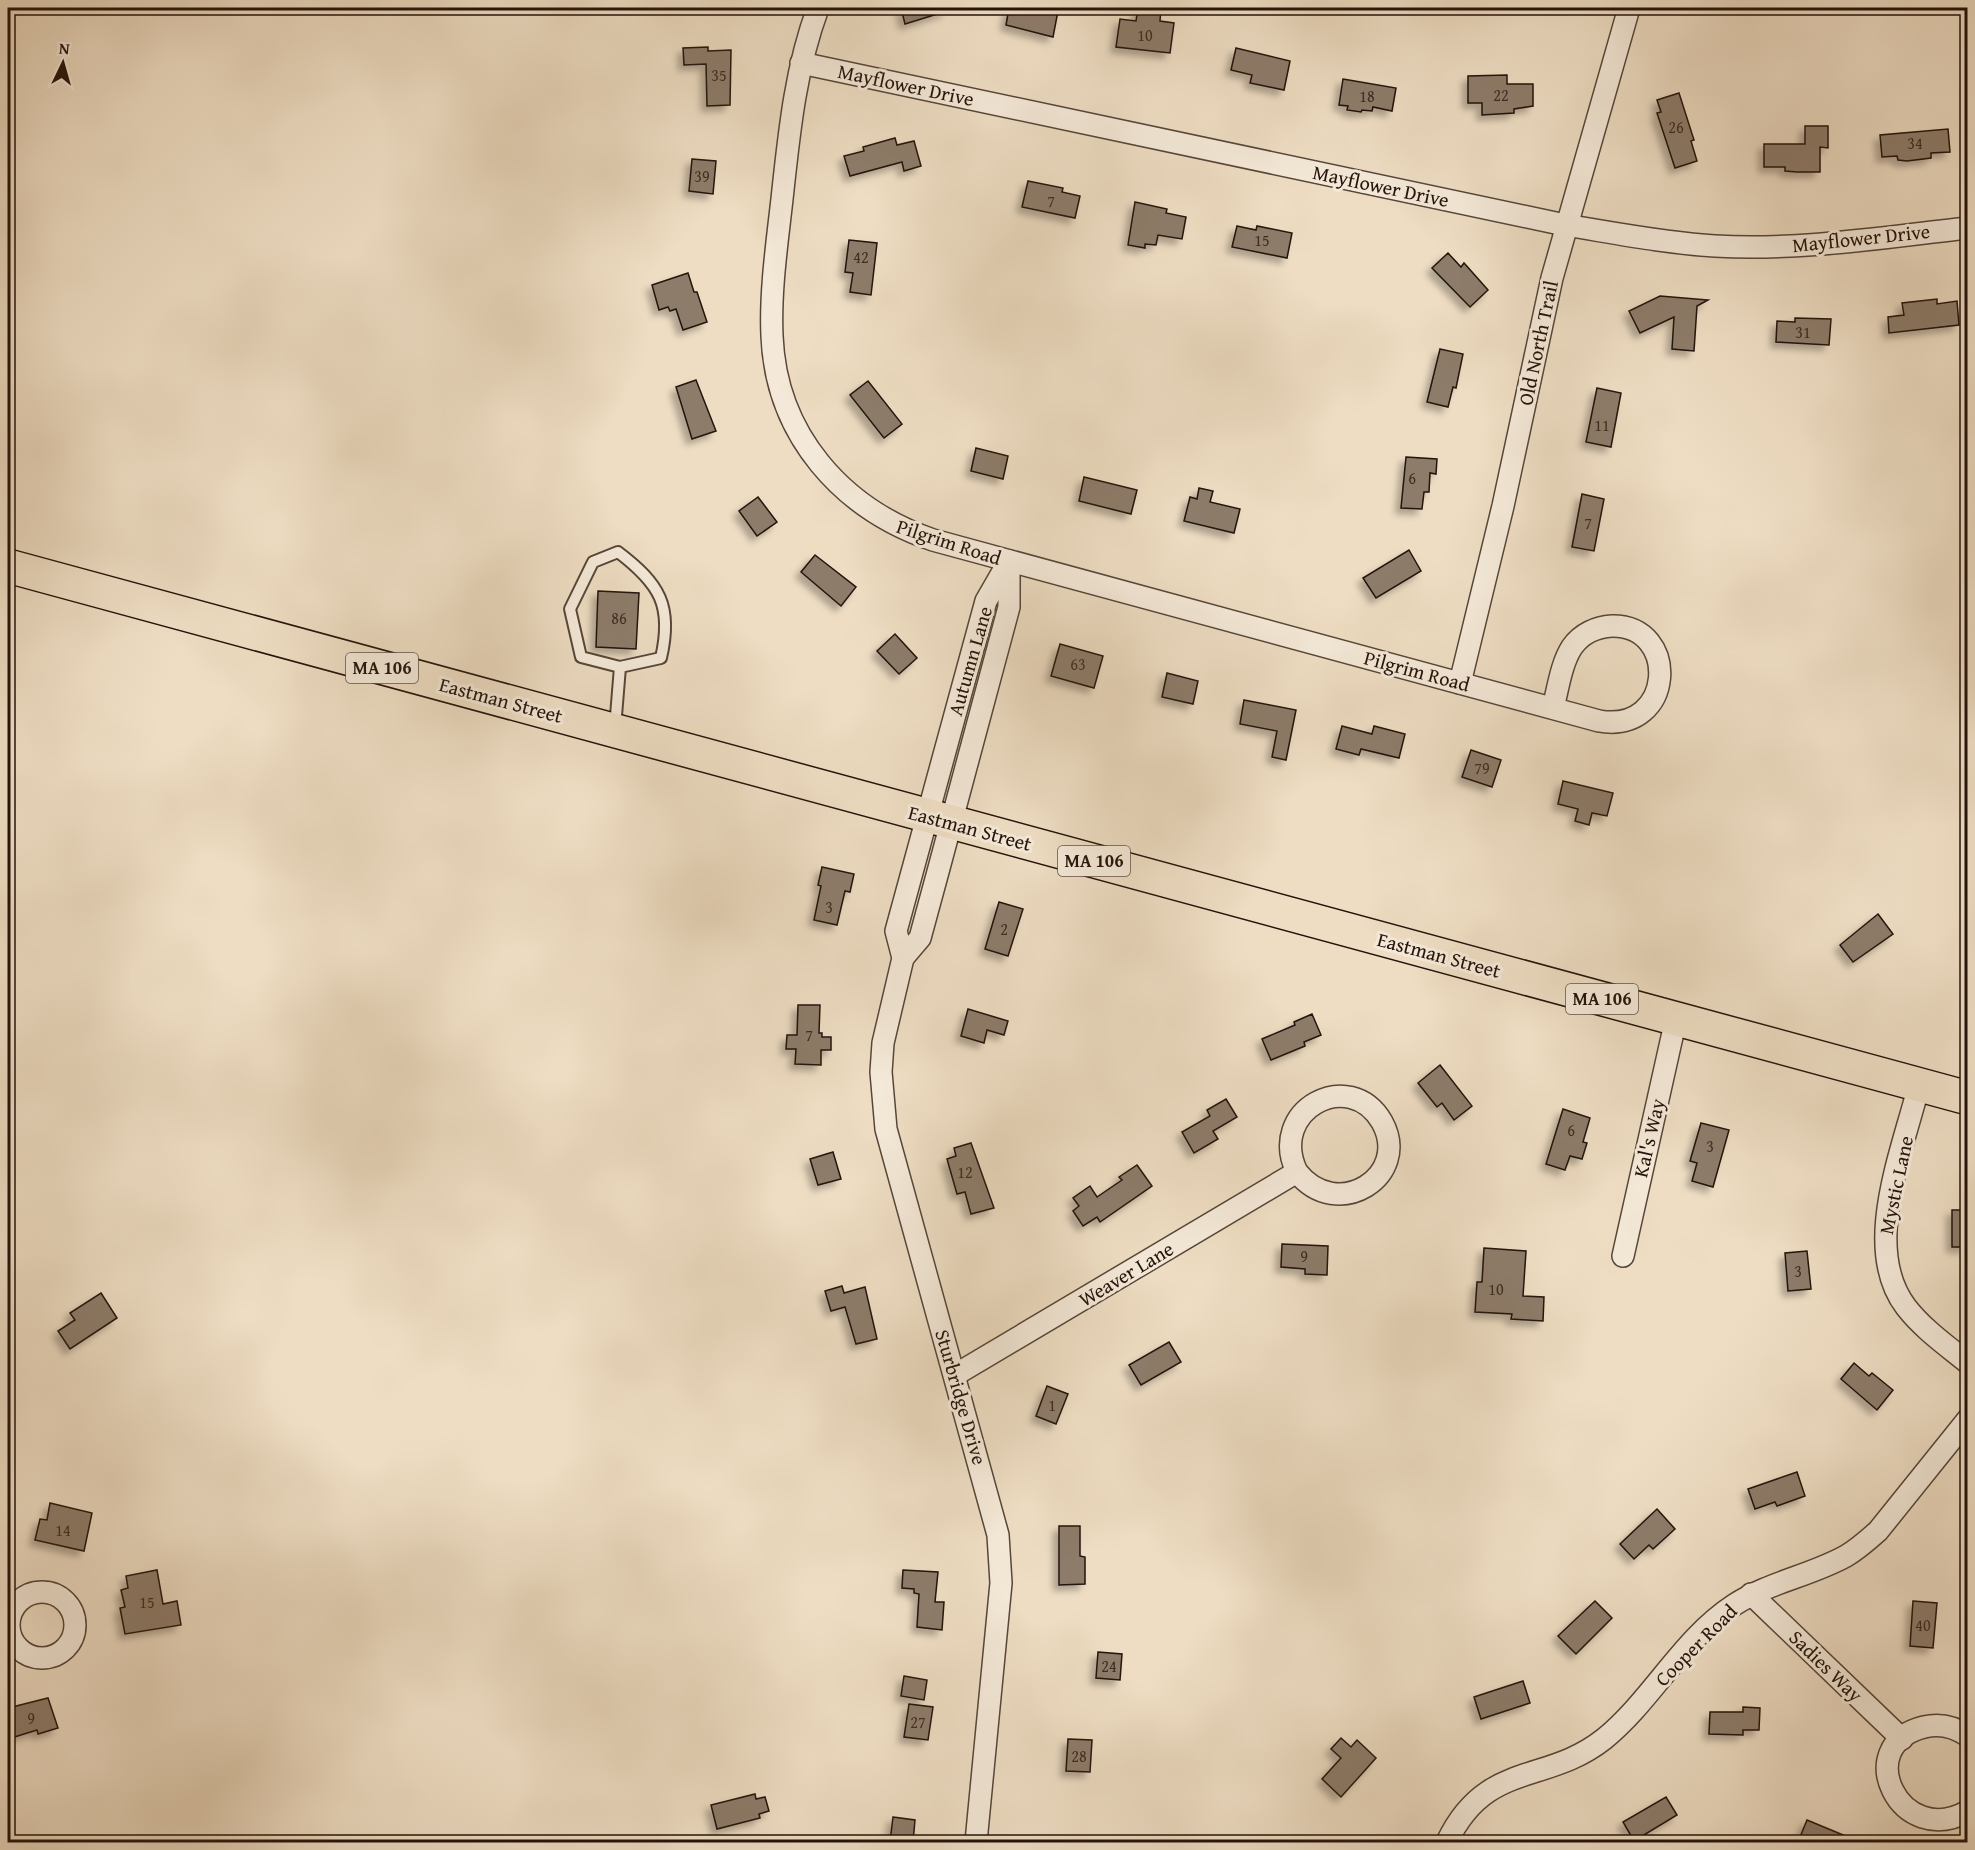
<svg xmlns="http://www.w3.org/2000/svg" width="1975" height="1850" font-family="'Gentium Book Plus',serif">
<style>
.building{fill:#8d7c6b;stroke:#23130b;stroke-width:1.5;filter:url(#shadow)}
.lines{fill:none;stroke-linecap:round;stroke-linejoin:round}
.service-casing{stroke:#564639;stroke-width:14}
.minor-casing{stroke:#564639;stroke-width:24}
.primary-casing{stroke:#23130b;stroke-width:36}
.service{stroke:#f4e9d8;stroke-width:10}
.minor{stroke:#f4e9d8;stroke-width:21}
.primary{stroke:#eeddc3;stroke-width:33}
.labels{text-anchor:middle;stroke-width:6;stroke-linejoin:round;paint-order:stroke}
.number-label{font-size:16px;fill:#3e2d23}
.shield{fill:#f4e9d8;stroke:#625348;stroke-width:1.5}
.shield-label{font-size:18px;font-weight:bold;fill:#23130b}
.street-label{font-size:20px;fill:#23130b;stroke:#f4e9d8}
</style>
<defs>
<filter id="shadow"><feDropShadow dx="-5.5" dy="5.5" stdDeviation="3" flood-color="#0004"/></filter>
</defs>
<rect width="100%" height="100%" fill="#eeddc3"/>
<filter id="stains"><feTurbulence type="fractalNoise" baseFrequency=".00333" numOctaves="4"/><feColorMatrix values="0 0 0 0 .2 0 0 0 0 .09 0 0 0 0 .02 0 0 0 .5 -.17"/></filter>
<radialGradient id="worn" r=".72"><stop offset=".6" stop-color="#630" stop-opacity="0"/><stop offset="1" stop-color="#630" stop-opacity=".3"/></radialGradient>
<!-- building -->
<g class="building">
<path d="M901,8H946L947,11L905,24Z"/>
<path d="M1009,8H1040L1058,11L1053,37L1006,25Z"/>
<path d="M1138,8H1161L1160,21L1174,23L1170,53L1116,47L1120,19L1136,21Z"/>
<path d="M708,47V51L731,50L730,105L707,106L706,64L684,65L683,48Z"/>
<path d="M1236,48L1290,61L1284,90L1250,83L1252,75L1231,70Z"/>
<path d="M1507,75V84H1533V106L1514,109V113L1482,115V103H1468V76Z"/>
<path d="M1343,79L1396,88L1392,111L1373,107L1372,111L1362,110L1361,112L1347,110L1348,106L1339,105Z"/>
<path d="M1679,93L1694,140L1691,141L1697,161L1675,168L1657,113L1661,112L1657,100Z"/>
<path d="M1805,126H1828V148L1820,147V172H1797L1785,171V167H1764V144H1805Z"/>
<path d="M1948,129L1950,152L1931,153V158L1907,161L1898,160L1897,156L1882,157L1880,135Z"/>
<path d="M895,138L897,145L914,141L921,166L904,171L902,162L850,176L844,156L864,151L863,147Z"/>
<path d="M692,159L716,161L713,194L689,191Z"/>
<path d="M1028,181L1063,188L1062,192L1080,196L1075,218L1022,207Z"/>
<path d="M1135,202L1167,209L1166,213L1186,217L1182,239L1158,235L1156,245L1145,244V248L1128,245Z"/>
<path d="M1237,226L1256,230L1257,226L1292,233L1287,258L1232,247Z"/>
<path d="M849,240L877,243L871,295L850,292L853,273L845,272Z"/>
<path d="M1448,253L1461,267L1464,263L1488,290L1470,307L1432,268Z"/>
<path d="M688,273L694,292H697L707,322L683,330L676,309L670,311L668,307L659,310L652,285Z"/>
<path d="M1660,296L1708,300L1697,306L1694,351L1672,349L1674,317L1640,333L1629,311Z"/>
<path d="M1937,299V304L1957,301L1959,325L1889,333L1888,317L1904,315L1902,303Z"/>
<path d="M1795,318L1831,319L1829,345L1776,342L1777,321L1795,322Z"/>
<path d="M1440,349L1463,354L1456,388L1453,387L1448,407L1427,402Z"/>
<path d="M696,380L716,431L692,439L676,387Z"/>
<path d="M868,381L902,424L884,438L850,395Z"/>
<path d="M1597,388L1621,393L1611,447L1586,442Z"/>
<path d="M976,448L1008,456L1003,479L971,471Z"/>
<path d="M1406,457L1437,459L1436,474L1430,473L1429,492H1424L1422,509L1401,508Z"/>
<path d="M1084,477L1137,490L1131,514L1079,501Z"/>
<path d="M1199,488L1213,491L1210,502L1240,509L1234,533L1184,521L1190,497L1197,499Z"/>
<path d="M1582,494L1604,499L1594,551L1572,547Z"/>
<path d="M758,497L777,522L757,536L739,511Z"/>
<path d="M1409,550L1421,571L1376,598L1363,578Z"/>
<path d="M815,555L856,587L841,606L801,572Z"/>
<path d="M598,591L639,593L636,649L596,647Z"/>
<path d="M895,634L917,658L899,674L877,651Z"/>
<path d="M1060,644L1103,656L1094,688L1051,676Z"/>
<path d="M1167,673L1198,681L1193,704L1162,697Z"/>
<path d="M1244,700L1296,710L1286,760L1272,757L1277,731L1240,724Z"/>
<path d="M1342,726L1372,734L1374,726L1405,734L1399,758L1361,749L1359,755L1336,749Z"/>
<path d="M1471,750L1501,760L1492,787L1462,777Z"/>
<path d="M1563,781L1613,793L1607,816L1592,813L1589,825L1575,821L1578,809L1558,804Z"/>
<path d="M822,867L854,874L850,892L845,891L837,925L814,920L821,886L818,885Z"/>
<path d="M999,902L1023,909L1008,956L985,949Z"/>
<path d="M1878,914L1893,934L1853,962L1840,945Z"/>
<path d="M798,1005H820L819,1033H822V1037H831V1050H821V1065L795,1064L796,1049H786L787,1035H797Z"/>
<path d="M968,1009L1008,1021L1004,1035L987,1030L984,1043L961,1036Z"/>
<path d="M1312,1014L1321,1035L1304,1042L1305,1046L1271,1060L1262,1039L1295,1025L1294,1022Z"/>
<path d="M1440,1065L1472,1106L1454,1120L1442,1103L1437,1107L1418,1083Z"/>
<path d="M1226,1099L1237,1117L1213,1131L1218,1139L1194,1153L1182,1132L1210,1116L1207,1110Z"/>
<path d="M1563,1109L1590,1118L1583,1142L1587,1143L1582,1159L1570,1156L1565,1170L1546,1164Z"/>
<path d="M1701,1123L1729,1130L1713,1187L1692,1181L1697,1163L1690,1161Z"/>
<path d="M971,1143L994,1208L971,1214L965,1192L957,1194L947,1159L956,1156L954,1148Z"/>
<path d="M833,1152L841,1179L818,1185L810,1159Z"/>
<path d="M1137,1165L1152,1186L1100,1222L1097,1217L1083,1226L1073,1211L1079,1206L1073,1198L1090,1186L1097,1197L1122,1180L1119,1177Z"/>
<rect x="1952" y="1210" width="16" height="37"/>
<path d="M1282,1244L1328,1246L1327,1275L1305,1274V1269L1281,1267Z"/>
<path d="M1484,1248L1526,1251L1523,1296L1544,1297L1543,1321L1511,1319L1512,1314L1475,1312L1477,1282H1482Z"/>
<path d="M1807,1251L1811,1289L1788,1291L1785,1253Z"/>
<path d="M842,1286L844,1293L865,1287L877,1339L856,1344L845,1307L831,1311L825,1291Z"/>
<path d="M101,1293L117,1318L70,1349L58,1331L75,1320L70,1313Z"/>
<path d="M1169,1342L1181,1362L1141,1385L1129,1365Z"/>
<path d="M1854,1363L1869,1376L1872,1373L1893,1390L1877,1410L1841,1379Z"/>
<path d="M1047,1386L1068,1394L1056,1424L1036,1416Z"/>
<path d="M1797,1472L1805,1496L1777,1506L1775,1502L1755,1509L1748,1489Z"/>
<path d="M50,1503L92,1513L84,1551L35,1540L40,1519L47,1520Z"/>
<path d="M1657,1509L1675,1529L1653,1549L1649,1545L1634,1559L1620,1544Z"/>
<path d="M1059,1526H1080V1556L1085,1557V1584L1059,1585Z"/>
<path d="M157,1570L163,1604L177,1601L181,1625L125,1634L120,1608L125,1607L121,1590L128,1588L126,1576Z"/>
<path d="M903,1570L938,1572L935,1602H944L942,1630L917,1627L919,1594L914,1593V1589L902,1588Z"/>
<path d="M1595,1601L1612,1618L1576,1654L1558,1636Z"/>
<path d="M1913,1601L1937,1603L1933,1648L1910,1646Z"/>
<path d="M1098,1652L1122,1654L1120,1680L1096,1678Z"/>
<path d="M904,1676L927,1680L924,1700L901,1696Z"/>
<path d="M1523,1681L1530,1703L1481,1719L1474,1697Z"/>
<path d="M48,1698L58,1728L38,1734L37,1730L8,1739V1708Z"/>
<path d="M909,1704L933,1707L928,1740L904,1737Z"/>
<path d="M1743,1707L1760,1708L1759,1730H1743V1735L1709,1734L1710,1712H1743Z"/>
<path d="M1341,1738L1351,1747L1357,1740L1376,1758L1341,1797L1322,1779L1341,1758L1331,1749Z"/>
<path d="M1068,1739L1092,1740L1090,1772L1066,1771Z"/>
<path d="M755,1794L756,1799L765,1797L769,1811L759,1814L760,1818L717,1829L711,1805Z"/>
<path d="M1666,1797L1677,1815L1634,1841L1623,1822Z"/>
<path d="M893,1817L915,1820L913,1842H890Z"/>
<path d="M1807,1820L1860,1842H1798Z"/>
</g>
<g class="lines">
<defs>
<path id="service" d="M615,728L620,667L581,657L570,609L593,562L618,552C660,584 673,606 661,658L620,667"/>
<g id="minor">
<path d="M818,8C795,70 789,134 782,199C777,244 770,291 772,336C776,435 842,509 933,540L1599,721C1675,734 1680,625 1612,626C1596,627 1581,634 1572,647C1561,664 1558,689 1553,708"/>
<path d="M801,63L1565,225C1615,233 1665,243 1715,246C1799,251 1884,237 1968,228"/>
<path d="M1460,683L1503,506L1552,278L1629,8"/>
<path d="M903,958L920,938L939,868L1009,607V561"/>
<path d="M1919,1085C1903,1150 1861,1248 1906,1307C1923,1329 1946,1345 1968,1363"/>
<path d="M1623,1256L1676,1019"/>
<path d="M955,1375L1297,1172C1267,1110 1350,1066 1382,1122C1412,1176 1337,1223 1297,1172"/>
<circle cx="42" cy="1625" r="33"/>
<path d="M1751,1594L1902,1739"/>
<path d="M1968,1736C1955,1727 1940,1723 1924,1727C1850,1745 1900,1850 1968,1811"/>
<path d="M976,1842L1001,1583L998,1535L886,1129L881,1072L883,1043L903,958L896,931L986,601L1009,561"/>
<path d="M1447,1842C1486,1760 1546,1785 1604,1739C1652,1700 1682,1639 1734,1605C1769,1582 1810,1576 1846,1556C1858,1549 1868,1540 1878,1531L1968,1419"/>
</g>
<path id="primary" d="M8,566L1968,1098"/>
</defs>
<!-- service casing -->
<use href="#service" class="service-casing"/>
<!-- minor casing -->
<use href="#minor" class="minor-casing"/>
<!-- primary casing -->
<use href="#primary" class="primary-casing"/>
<!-- service -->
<use href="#service" class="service"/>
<!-- minor -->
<use href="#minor" class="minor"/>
<!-- primary -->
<use href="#primary" class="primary"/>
</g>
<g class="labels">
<!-- number labels -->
<g class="number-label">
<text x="1145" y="41">10</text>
<text x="719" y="81">35</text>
<text x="1501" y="101">22</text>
<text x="1367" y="102">18</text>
<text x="1676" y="133">26</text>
<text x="1915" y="149">34</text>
<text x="702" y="182">39</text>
<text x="1051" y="207">7</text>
<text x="1262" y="246">15</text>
<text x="861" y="263">42</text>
<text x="1803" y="338">31</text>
<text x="1602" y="431">11</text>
<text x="1412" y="484">6</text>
<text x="1588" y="529">7</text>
<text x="619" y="624">86</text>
<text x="1078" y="670">63</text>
<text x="1482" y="774">79</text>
<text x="829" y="913">3</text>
<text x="1004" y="935">2</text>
<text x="809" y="1041">7</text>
<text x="1571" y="1136">6</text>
<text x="1710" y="1152">3</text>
<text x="965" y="1178">12</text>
<text x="1304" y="1262">9</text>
<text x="1798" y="1277">3</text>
<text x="1496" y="1295">10</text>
<text x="1052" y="1411">1</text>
<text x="63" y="1536">14</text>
<text x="147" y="1608">15</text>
<text x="1923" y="1631">40</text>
<text x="1109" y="1672">24</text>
<text x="31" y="1724">9</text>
<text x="918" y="1728">27</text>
<text x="1079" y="1762">28</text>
</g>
<!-- shield labels -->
<g class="shield">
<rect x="346" y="653" width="72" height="30" rx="4.5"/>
<rect x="1058" y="846" width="72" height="30" rx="4.5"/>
<rect x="1566" y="984" width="72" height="30" rx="4.5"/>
</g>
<g class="shield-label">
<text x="382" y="674">MA 106</text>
<text x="1094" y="867">MA 106</text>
<text x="1602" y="1005">MA 106</text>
</g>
<!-- street labels -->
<g class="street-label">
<text transform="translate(906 85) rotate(12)" y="7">Mayflower Drive</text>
<text transform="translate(1381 186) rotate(12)" y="7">Mayflower Drive</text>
<text transform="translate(1861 238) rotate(-6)" y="7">Mayflower Drive</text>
<text transform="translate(1538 343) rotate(-78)" y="7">Old North Trail</text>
<text transform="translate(949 542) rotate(18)" y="7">Pilgrim Road</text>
<text transform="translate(970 661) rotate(-74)" y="7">Autumn Lane</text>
<text transform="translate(1417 671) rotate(15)" y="7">Pilgrim Road</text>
<text transform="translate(501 700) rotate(15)" y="7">Eastman Street</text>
<text transform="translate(970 828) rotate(15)" y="7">Eastman Street</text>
<text transform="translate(1439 955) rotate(15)" y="7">Eastman Street</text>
<text transform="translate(1649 1138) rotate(-77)" y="7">Kal's Way</text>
<text transform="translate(1896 1185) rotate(-78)" y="7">Mystic Lane</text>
<text transform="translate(1126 1274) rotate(-31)" y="7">Weaver Lane</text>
<text transform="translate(961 1397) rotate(74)" y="7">Sturbridge Drive</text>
<text transform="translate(1696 1645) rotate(-45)" y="7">Cooper Road</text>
<text transform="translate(1826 1666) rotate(44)" y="7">Sadies Way</text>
</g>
</g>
<!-- margin -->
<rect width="1975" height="1850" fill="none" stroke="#eeddc3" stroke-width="30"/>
<rect x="9" y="9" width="1957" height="1832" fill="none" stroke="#23130b" stroke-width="3"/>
<rect x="15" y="15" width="1945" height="1820" fill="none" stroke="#23130b" stroke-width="1.5"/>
<!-- north arrow -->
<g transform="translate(63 63) rotate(5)" stroke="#f4e9d8" stroke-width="4.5" paint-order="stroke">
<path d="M0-4.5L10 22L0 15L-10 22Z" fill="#23130b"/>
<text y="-9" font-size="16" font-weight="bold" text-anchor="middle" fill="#23130b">N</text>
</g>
<rect width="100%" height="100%" filter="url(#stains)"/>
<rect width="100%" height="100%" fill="url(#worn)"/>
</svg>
